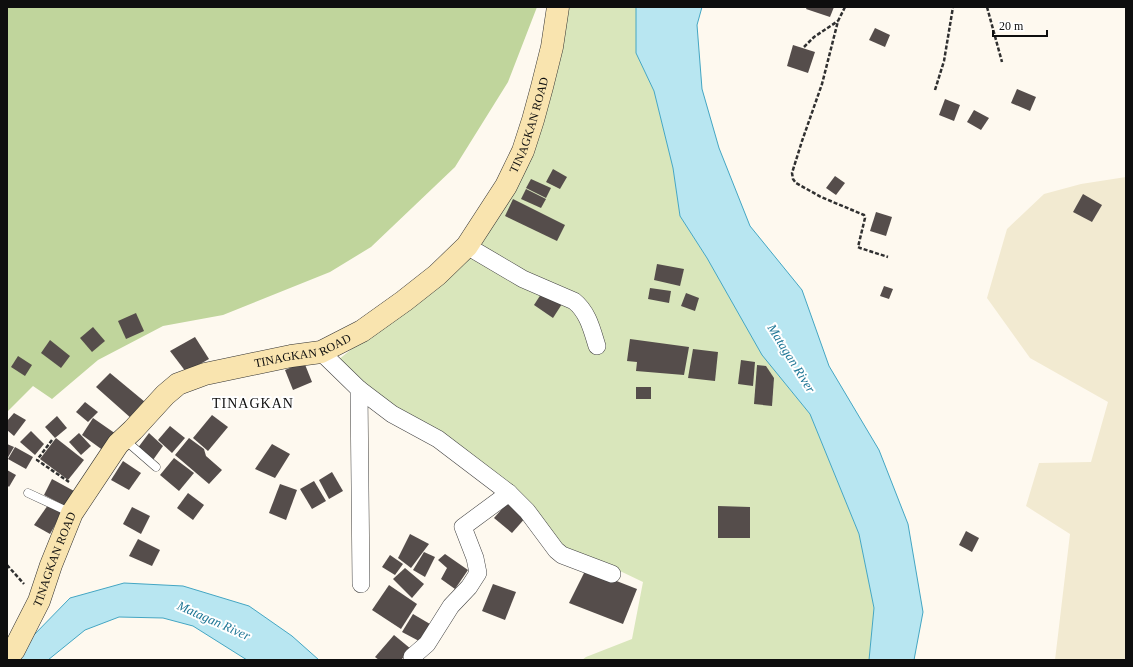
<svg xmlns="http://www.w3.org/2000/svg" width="1133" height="667" font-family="Georgia,serif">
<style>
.farmland{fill:#f2ead1}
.green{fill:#d9e6bb}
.forest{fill:#c0d59c}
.water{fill:#b8e6f1;stroke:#44a6c3}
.building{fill:#554d4b}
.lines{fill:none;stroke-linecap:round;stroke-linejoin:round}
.lane-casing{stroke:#414141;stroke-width:9}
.street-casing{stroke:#414141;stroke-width:18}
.secondary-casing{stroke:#303030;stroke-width:23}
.path{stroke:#303030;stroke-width:2.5;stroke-dasharray:4 2;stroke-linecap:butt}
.lane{stroke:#fff;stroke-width:8}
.street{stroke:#fff;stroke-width:17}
.secondary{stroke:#f9e4af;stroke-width:22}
.labels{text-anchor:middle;stroke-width:4;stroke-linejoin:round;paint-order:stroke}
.street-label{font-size:12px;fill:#0e0e0e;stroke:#fff}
.water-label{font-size:13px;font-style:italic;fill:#207796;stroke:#fff}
.quarter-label{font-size:14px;letter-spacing:1px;fill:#0e0e0e;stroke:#fff}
</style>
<rect width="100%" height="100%" fill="#fef9ef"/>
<!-- farmland -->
<path class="farmland" d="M1126,177V660H1055L1070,534L1026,506L1039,463L1091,462L1108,402L1030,358L987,298L1007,229L1044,194L1081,184Z"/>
<!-- green -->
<path class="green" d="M565,7H636V53L654,91L673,168L680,216L707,258L762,354L810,414L859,534L874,608L869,660H582L586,657L632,639L643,582L620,571L566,551L432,433L367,386L338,360L470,254L524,172L550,100L564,22Z"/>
<!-- forest -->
<path class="forest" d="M7,7H537L508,82L455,167L371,247L330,272L223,315L163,326L98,360L52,399L33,386L7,412Z"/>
<!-- water -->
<g class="water">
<path d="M636,7H702L697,25L702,89L719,148L750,226L802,290L829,366L879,450L908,524L923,612L914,660H869L874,608L859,534L810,414L762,355L707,258L680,216L673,168L654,91L636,53Z"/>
<path d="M124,583L183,586L249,606L292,636L319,660H247L193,626L163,618L119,617L85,630L48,660H17L30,639L70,598Z"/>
</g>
<!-- building -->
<g class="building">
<path d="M807,7H834L830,17L806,9Z"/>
<path d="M875,28L890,35L885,47L869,40Z"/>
<path d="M793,45L815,52L808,73L787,66Z"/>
<path d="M1017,89L1036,97L1030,111L1011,103Z"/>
<path d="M945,99L960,105L954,121L939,115Z"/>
<path d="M974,110L989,118L981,130L967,122Z"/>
<path d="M553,169L567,177L560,189L546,182Z"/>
<path d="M835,176L845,183L836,195L826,188Z"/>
<path d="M531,179L551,188L546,198L526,188Z"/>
<path d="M526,189L546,199L541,208L521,199Z"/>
<path d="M1083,194L1102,205L1092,222L1073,212Z"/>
<path d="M513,199L565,225L557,241L505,216Z"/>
<path d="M876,212L892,217L886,236L870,231Z"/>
<path d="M657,264L684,269L680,286L654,280Z"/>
<path d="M884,286L893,289L889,299L880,296Z"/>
<path d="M650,288L671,291L669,303L648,299Z"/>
<path d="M543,291L562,304L553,318L534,305Z"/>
<path d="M686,293L699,298L695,311L681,306Z"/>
<path d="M136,313L144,331L126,339L118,321Z"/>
<path d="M93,327L105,341L92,352L80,338Z"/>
<path d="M195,337L209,359L186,372L170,351Z"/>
<path d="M630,339L689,347L684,375L636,371L637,362L627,361Z"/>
<path d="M50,340L70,356L61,368L41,353Z"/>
<path d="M693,349L718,352L715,381L688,378Z"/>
<path d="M18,356L32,365L25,376L11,367Z"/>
<path d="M741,360L755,362L753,386L738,384Z"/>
<path d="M304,362L312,382L293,390L285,370Z"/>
<path d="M757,365L766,366L774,378L772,406L754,404Z"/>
<path d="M110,373L145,402L132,419L96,387Z"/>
<rect x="636" y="387" width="15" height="12"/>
<path d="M85,402L98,412L88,422L76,412Z"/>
<path d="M14,413L26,420L14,436L7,430V421Z"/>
<path d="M212,415L228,427L208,451L193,438Z"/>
<path d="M57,416L67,428L55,438L45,427Z"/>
<path d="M93,418L116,434L104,451L82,435Z"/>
<path d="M170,426L185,438L172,453L158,440Z"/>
<path d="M31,431L44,444L35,455L20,442Z"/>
<path d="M79,433L91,446L81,455L69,442Z"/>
<path d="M149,433L163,446L153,460L137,449Z"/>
<path d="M56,438L84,460L68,480L40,459Z"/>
<path d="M189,438L204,449L206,456L222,470L209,484L175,455Z"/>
<path d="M7,444L14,447L7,459Z"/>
<path d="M272,444L290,454L275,478L255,469Z"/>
<path d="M15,447L33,457L26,469L8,459Z"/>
<path d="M174,458L194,473L179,491L160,475Z"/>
<path d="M123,461L141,473L129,490L111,480Z"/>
<path d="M7,470L16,475L9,487L7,485Z"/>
<path d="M332,472L343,491L329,499L319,480Z"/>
<path d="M52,479L74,491L65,506L44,495Z"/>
<path d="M314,481L326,501L312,509L300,489Z"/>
<path d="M280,484L297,490L286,520L269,513Z"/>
<path d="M188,493L204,505L193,520L177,508Z"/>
<path d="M508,502L527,516L512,533L494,518Z"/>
<path d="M48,505L62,513L50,534L34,525Z"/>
<path d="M718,506L750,507V538H718Z"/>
<path d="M132,507L150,516L141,534L123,524Z"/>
<path d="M966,531L979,538L972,552L959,545Z"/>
<path d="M410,534L429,544L411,568L398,558Z"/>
<path d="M138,539L160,550L152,566L129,556Z"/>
<path d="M424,552L435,557L425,577L413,570Z"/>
<path d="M445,554L468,570L455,589L441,579L447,568L438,560Z"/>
<path d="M390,555L403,564L395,575L382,567Z"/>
<path d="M405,568L424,584L412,598L393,579Z"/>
<path d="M586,569L637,589L623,624L569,603Z"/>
<path d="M493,584L516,592L505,620L482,611Z"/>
<path d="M389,585L417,604L401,629L372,610Z"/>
<path d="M413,614L430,624L419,641L402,632Z"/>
<path d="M394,635L411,649L401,660H379L375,657Z"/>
</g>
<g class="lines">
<defs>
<g id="lane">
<path d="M125,440L156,467"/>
<path d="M28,493L71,513"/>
</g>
<g id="street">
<path d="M467,246L523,279L574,301C588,312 592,330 597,346"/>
<path d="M321,352L359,389L361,584"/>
<path d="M359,389L392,414L438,439L509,493L527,511L556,550L562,555L612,574"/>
<path d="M412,657L427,644L451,606L469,587L478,573L475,558L463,527L509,493"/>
</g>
<g id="secondary">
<path id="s1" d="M7,658L14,650L39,601L51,565L72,513L118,444L133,430L165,395L178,384L205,374L291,356L321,352L362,331L404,301L437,275L467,246L506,186L523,151L533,120L542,87L552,47L558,7"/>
</g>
</defs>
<!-- lane casing -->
<use href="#lane" class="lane-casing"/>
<!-- street casing -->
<use href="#street" class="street-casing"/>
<!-- secondary casing -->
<use href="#secondary" class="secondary-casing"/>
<!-- path -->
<g class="path">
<path d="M845,7L838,21L822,84L802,141L792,173L793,179L796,183L821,197L864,215L865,218L858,247L860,248L888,257"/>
<path d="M987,7L1002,62"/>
<path d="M804,47L814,37L838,21"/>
<path d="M935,90L944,61L953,7"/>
<path d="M52,440L37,460L69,482"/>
<path d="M7,565L24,584"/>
</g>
<!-- lane -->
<use href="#lane" class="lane"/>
<!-- street -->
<use href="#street" class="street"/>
<!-- secondary -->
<use href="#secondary" class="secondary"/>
</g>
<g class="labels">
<!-- street labels -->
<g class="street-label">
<text dy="4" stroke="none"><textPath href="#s1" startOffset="793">TINAGKAN ROAD</textPath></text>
<text dy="4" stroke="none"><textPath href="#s1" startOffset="457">TINAGKAN ROAD</textPath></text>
<text dy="4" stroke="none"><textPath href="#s1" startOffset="110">TINAGKAN ROAD</textPath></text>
</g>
<!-- water labels -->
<g class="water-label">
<text transform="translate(792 358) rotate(58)" y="5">Matagan River</text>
<text transform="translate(214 620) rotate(24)" y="5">Matagan River</text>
</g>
<!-- quarter labels -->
<g class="quarter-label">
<text x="253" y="408">TINAGKAN</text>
</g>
</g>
<!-- border -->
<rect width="1133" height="667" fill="none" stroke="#0e0e0e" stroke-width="16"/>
<!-- scale -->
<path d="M993 30v6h54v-6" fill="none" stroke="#0e0e0e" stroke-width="2"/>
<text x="999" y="30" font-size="12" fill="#0e0e0e" stroke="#ffffff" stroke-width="3" paint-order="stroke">20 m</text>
</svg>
